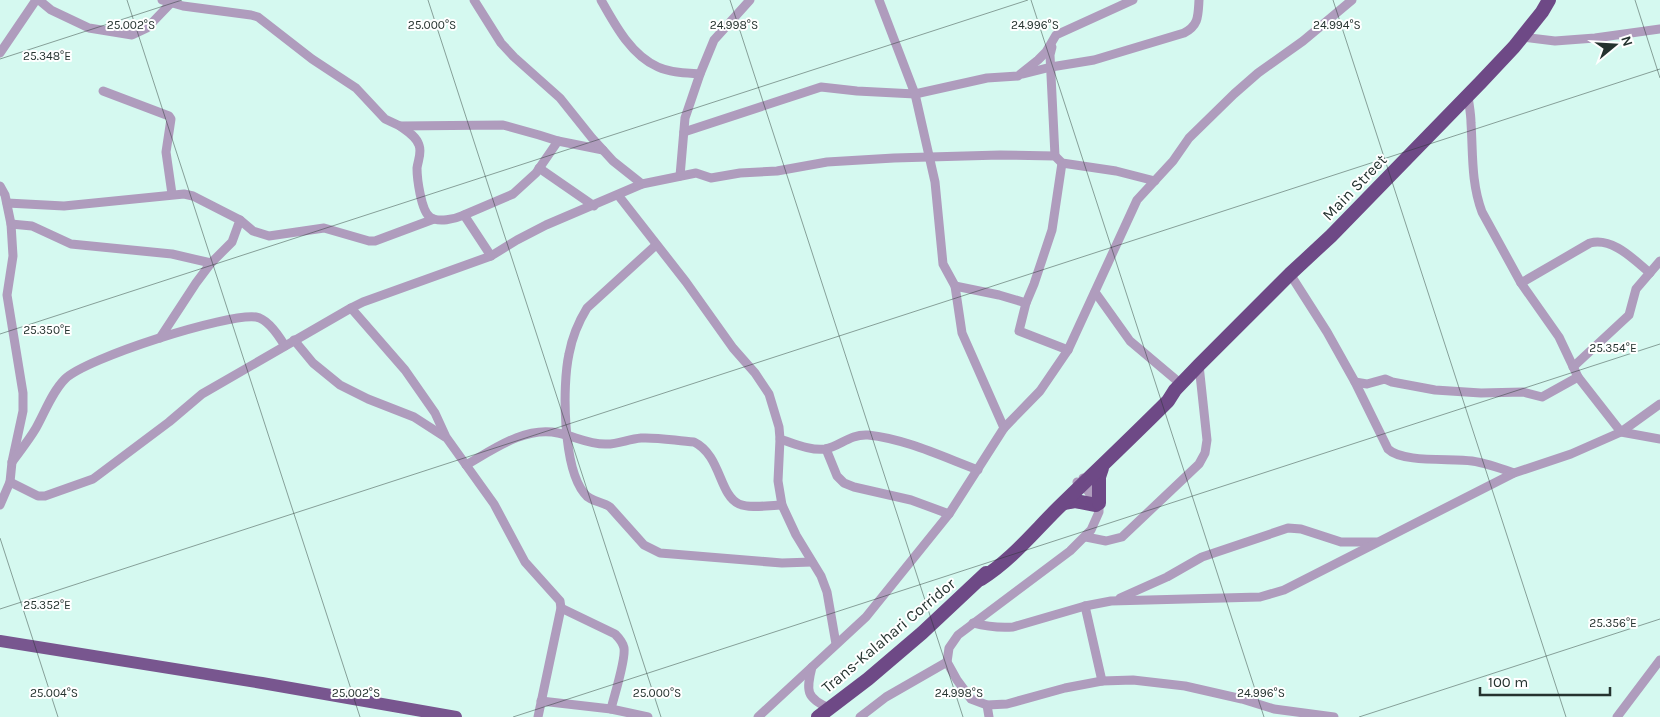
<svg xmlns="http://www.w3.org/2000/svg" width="1660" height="717" font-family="Karla,sans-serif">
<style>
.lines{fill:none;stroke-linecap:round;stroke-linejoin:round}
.minor{stroke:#af9cbd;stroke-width:9}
.primary{stroke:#78568f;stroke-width:12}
.trunk{stroke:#6e4986;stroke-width:14}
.ticks{fill:none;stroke:#25332f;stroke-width:1;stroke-opacity:0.45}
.labels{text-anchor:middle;stroke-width:4;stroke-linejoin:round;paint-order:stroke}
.street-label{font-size:16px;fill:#25332f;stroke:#fff}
.ticks-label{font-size:12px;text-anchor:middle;fill:#25332f;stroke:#fff;stroke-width:4;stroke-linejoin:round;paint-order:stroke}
</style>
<rect width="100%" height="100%" fill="#d5f9f0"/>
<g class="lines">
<!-- minor -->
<g class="minor">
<path d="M39,0L51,10L89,28L132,35L147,28L171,3"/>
<path d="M162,0L183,6L251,15L258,17L312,59L356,88L385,119L400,126L503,125L539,135L558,141L603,150"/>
<path d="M474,0L501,43L514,57L560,98L592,138L613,161L642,184"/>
<path d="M601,0C615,25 631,55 658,67C671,73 687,73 700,74"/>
<path d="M1522,37L1555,41L1595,38L1660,29"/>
<path d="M1052,47L1050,55L1055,156"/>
<path d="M0,53L36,0"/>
<path d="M1023,74L1051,67L1094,60L1184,33C1199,25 1198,16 1199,0"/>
<path d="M103,91L169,116L171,119L166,152L172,194"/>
<path d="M1468,96C1469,105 1471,114 1471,123C1473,153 1471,183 1482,212L1521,283L1559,337L1578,377L1621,432L1660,439"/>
<path d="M400,126C407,131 416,136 419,145C422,153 418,160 417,168C417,178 421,211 430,217C438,223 455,219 464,215L491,256"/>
<path d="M684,132L821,87L857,91L915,94L987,78L1018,76L1038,60L1046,52L1056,35L1133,0"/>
<path d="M1062,163L1052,230L1034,284L1026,303L1019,331L1068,350"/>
<path d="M539,168L594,206"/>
<path d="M680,176L685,118L700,74L714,40L750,0"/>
<path d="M0,186L5,195L11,224L13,256L7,295L23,393V411L12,462L10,482L0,505"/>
<path d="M618,195L686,282L733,348L755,373L769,394L779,427L780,439L778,481L782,505L796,535L821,576L827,592L836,644"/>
<path d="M7,203L64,206L184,194L193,196L240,220L232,242L211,263L196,283L160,338"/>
<path d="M464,215L513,194L536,173L558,141"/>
<path d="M240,220L253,231L269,236L324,228L369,241H375L434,219"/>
<path d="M11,224L32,226L71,244L172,254L211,263"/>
<path d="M656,245L587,308C579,321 572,338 569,354C562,386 563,467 584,493C590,502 602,501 610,507L644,545L660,553L782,563L812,562"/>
<path d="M1290,274L1327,332L1355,382L1388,449C1402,463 1451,458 1472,461C1486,463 1500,468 1514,473"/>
<path d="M1521,283L1590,243C1613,237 1634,260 1650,273"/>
<path d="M955,286L999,295L1026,303"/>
<path d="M1095,292L1130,341L1181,384"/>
<path d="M351,308L405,370L435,413L446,437L494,504L525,562L560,601L561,608L538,717"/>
<path d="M294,340L313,363L340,385L368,399L414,417L445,437"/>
<path d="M1573,367L1629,315L1636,289L1660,261"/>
<path d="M1355,382L1367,384L1385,379L1392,382L1435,390L1481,393L1523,392L1542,397L1578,377"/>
<path d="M1004,428L1040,391L1068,350L1137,200L1173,161L1189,138L1234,94L1258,73L1303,41L1352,0"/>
<path d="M780,439C793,443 811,451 825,449C841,446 849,434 868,435C906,439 943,457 978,470"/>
<path d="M826,449L837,476L844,483L854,487L911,500L949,514"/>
<path d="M12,462C20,451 29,440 36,428C45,412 52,392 65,379C86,358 227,313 256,317C268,319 279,336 285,346"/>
<path d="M466,465C494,449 525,426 558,433C574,436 590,445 607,444C618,444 629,439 641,438C658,437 677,441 694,442C721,455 719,495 739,504C750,509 770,505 782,505"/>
<path d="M1083,478L1093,487L1099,503V512L1091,530L1070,551L958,635L949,648L947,662L957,680L971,699L987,705L1007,704L1065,688L1102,681L1133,680L1185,686L1242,699L1274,709L1334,717"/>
<path d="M10,482L38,496H45L93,479L169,422L202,394L351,308L363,302L491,256L517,240L546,225L642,184L696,173L711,178L740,173L777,171L827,162L894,158L1000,155L1055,156L1062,163L1116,171L1155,181"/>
<path d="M1077,482L1088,491L1096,505"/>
<path d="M1086,537L1106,541L1122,537L1199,464L1205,453L1207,440L1199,365"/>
<path d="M1120,598L1167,577L1202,557L1288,528L1301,529L1341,542H1376"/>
<path d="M1085,606L1102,681"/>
<path d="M561,608L615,634C619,638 623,643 624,648C626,660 614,696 611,709"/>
<path d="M973,623C988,627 998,628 1013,627L1085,606L1111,601L1260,597L1284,590L1514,473L1571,454L1621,432L1660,404"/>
<path d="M812,667C806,691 806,698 829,708"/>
<path d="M541,701L611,709L648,717"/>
<path d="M987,705L989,717"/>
<path d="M758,717L866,617L949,514L1004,428L962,333L955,286L943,264L935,182L915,94L879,0"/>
<path d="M860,717L886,697L947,662"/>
<path d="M1617,717L1660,660"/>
</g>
<!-- primary -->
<path class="primary" d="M0,641L262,683L456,717"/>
<!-- trunk -->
<g class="trunk">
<path d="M1064,503L1075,501L1096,505"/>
<path d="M1099,503V477L1102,468"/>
<path d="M981,579C1010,561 1032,534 1056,510C1093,474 1131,438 1168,401L1175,390L1199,365L1290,274L1331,236L1481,82L1514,47L1542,12L1549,0"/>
<path d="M818,717L868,679L922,633L986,573"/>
</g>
</g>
<!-- ticks -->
<path class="ticks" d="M127,0L360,717M428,0L661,717M730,0L963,717M1031,0L1264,717M1333,0L1566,717M1635,0L1660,78M0,59L182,0M0,334L1028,0M0,538L58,717M0,609L1660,69M513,717L1660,344M1359,717L1660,619"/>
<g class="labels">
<!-- street labels -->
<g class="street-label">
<text transform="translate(1354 187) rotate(-46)" y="6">Main Street</text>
<text transform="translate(888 635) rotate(-40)" y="6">Trans-Kalahari Corridor</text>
</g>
</g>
<g class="ticks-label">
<text x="131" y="29">25.002°S</text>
<text x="432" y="29">25.000°S</text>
<text x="734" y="29">24.998°S</text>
<text x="1035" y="29">24.996°S</text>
<text x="1337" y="29">24.994°S</text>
<text x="47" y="60">25.348°E</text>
<text x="47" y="334">25.350°E</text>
<text x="1613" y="352">25.354°E</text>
<text x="47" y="609">25.352°E</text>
<text x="1613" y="627">25.356°E</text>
<text x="54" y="697">25.004°S</text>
<text x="356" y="697">25.002°S</text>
<text x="657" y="697">25.000°S</text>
<text x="959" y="697">24.998°S</text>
<text x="1261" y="697">24.996°S</text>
</g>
<!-- north arrow -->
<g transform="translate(1615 45) rotate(72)" stroke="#ffffff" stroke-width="4" paint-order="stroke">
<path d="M0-4L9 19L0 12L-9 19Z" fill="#25332f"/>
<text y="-8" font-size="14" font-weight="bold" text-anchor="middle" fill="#25332f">N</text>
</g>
<!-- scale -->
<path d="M1480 687v8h130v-8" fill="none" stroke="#25332f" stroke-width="2.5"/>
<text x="1488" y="687" font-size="15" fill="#25332f" stroke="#ffffff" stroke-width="4" paint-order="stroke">100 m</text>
</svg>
